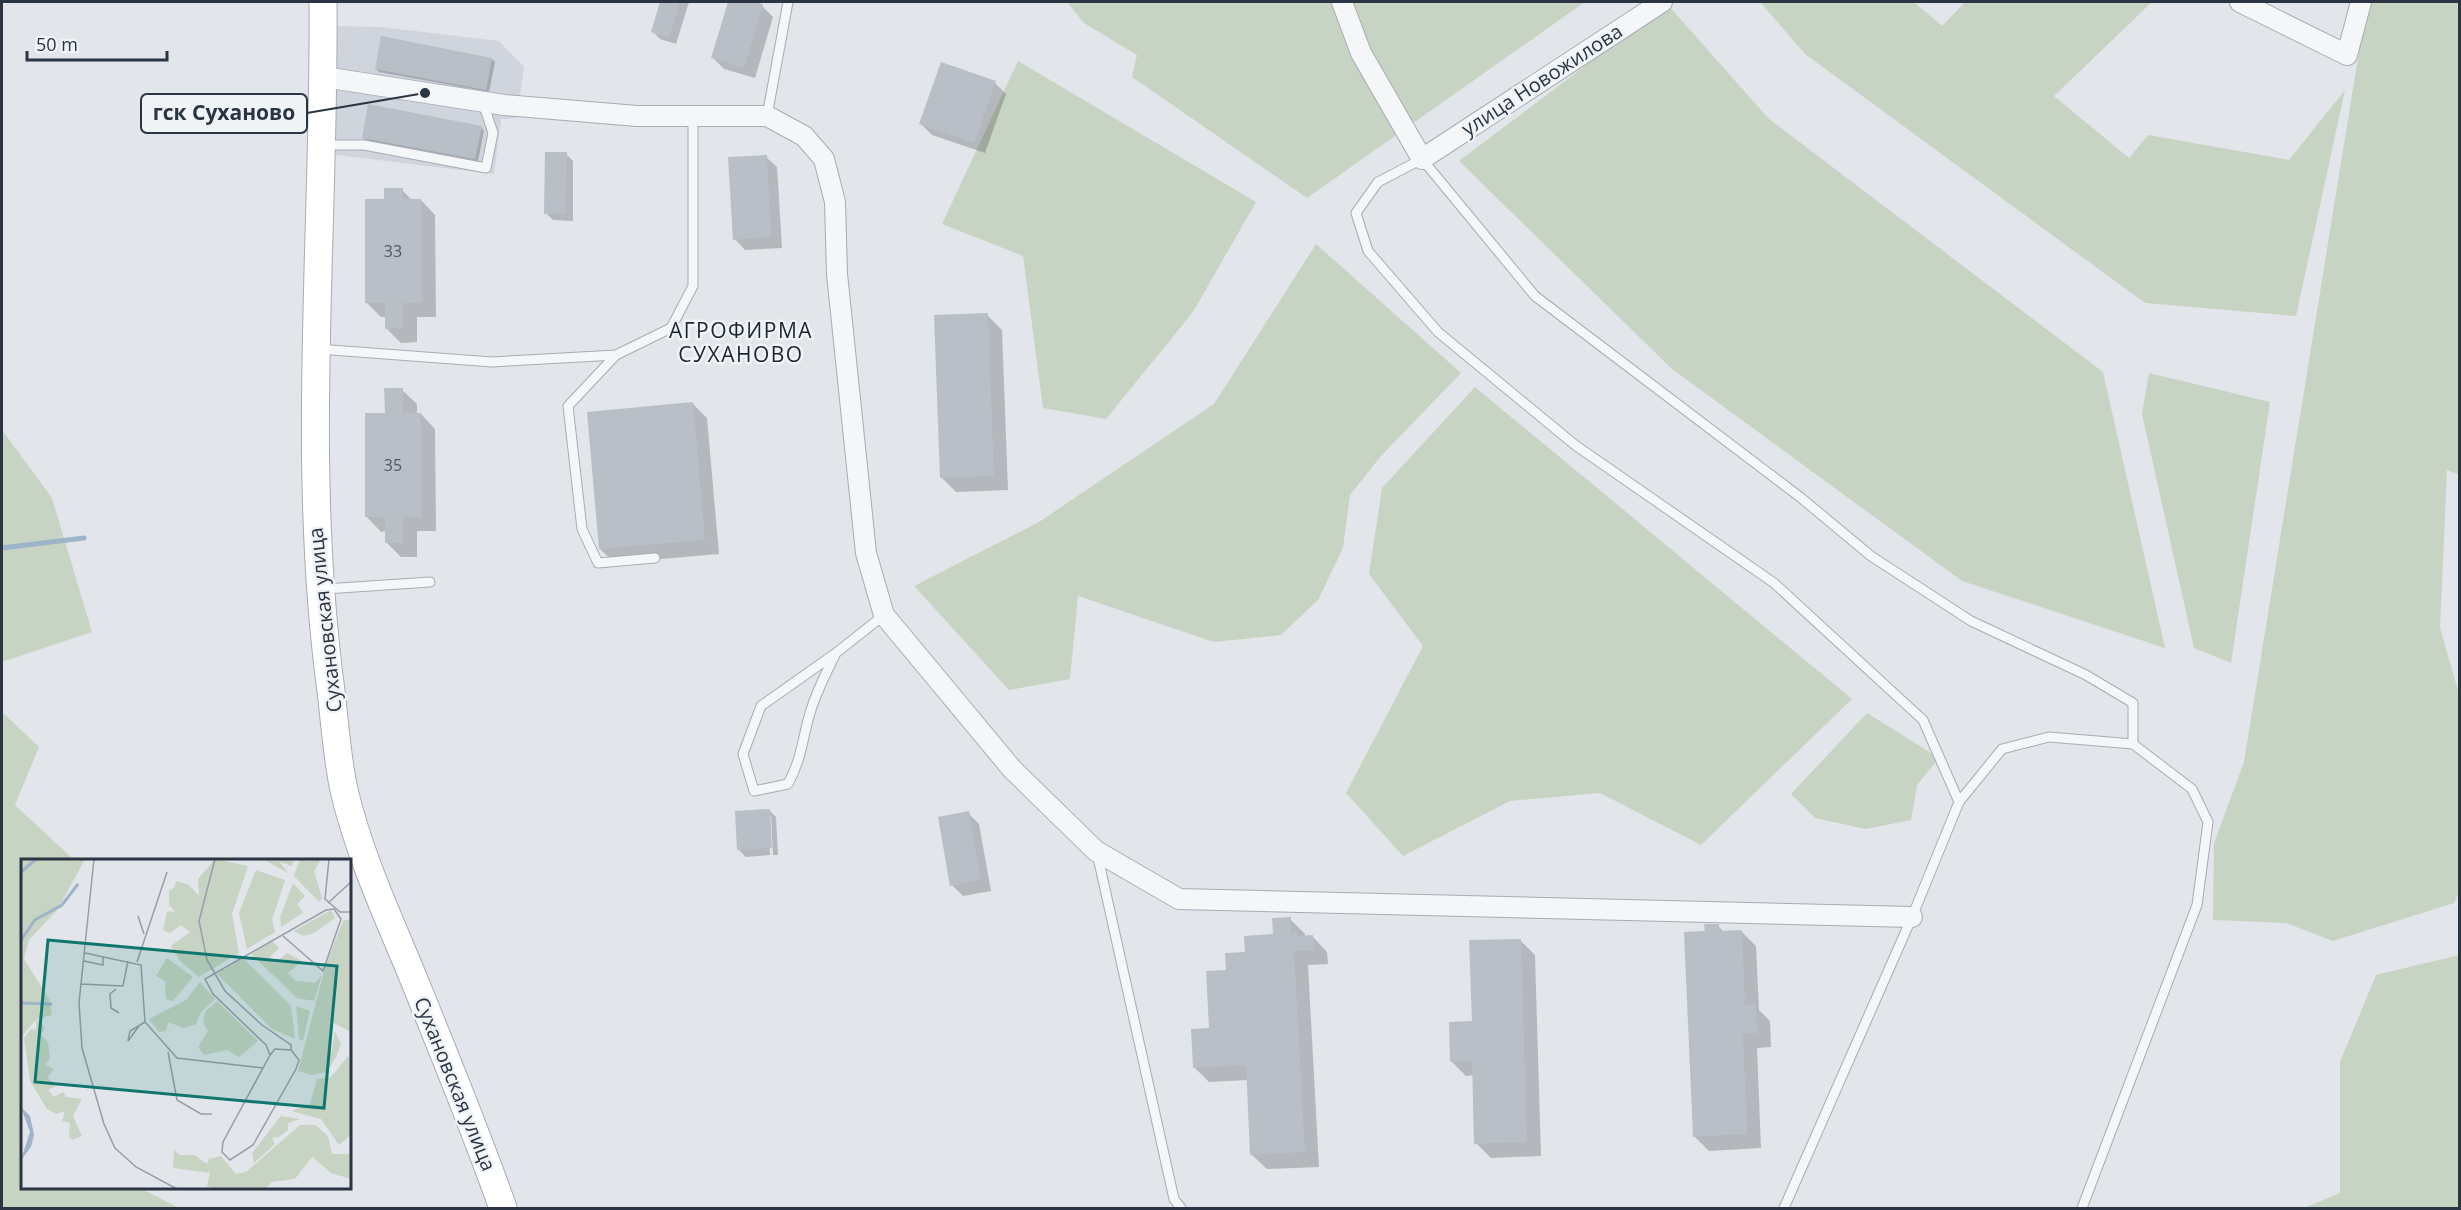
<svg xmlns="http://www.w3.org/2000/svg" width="2461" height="1210" font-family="'Open Sans',sans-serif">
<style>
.built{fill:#d0d4dc}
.green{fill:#c8d4c3}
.shadow{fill:#0003}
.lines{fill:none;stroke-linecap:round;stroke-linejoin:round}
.stream{stroke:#9db4c9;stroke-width:5}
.building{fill:#b9bfc7}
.lane-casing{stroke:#a7acb4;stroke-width:11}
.street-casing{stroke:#a7acb4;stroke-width:22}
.secondary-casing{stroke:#a7acb4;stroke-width:29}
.lane{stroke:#f4f6f8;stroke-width:9}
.street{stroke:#f4f6f8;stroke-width:20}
.secondary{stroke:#fff;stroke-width:27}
.labels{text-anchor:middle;stroke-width:5;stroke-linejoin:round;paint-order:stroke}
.number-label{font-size:16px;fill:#4e5763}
.street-label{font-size:20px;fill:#2a3442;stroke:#f1f4f7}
.neighbourhood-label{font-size:21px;letter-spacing:1.5px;fill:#1c2532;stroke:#f1f4f7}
.inset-river{fill:none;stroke:#9db4c9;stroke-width:3}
.inset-road{fill:none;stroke:#989ea7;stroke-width:1.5}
.view{fill:#0f766e;fill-opacity:0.15;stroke:#0f766e;stroke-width:3}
.inset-edge{fill:none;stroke:#2a3442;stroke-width:3}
.leader{fill:none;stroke:#2a3442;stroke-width:2}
.callout-dot{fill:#2a3442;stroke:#f1f4f7;stroke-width:2}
.callout{fill:#f1f4f7;stroke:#2a3442;stroke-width:2}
.callout-label{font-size:21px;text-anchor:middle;font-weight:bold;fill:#2a3442}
</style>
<rect width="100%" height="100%" fill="#e2e5ea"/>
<!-- built -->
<path class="built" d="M333,26L381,27L499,41L524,67L517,118L501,119L494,174L328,154Z"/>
<!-- green -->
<g class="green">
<path d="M1067,2H1585L1307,198L1132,77L1137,55L1084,23Z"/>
<path d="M1760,2H1914L1942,26L1965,2H2152L2054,96L2129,158L2148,135L2289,160L2345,90L2296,316L2145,303L1805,54Z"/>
<path d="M2367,2H2459L2460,475L2447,470L2440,628L2459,694V892L2454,903L2333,941L2286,923L2213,920L2214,843L2244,762Z"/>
<path d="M1667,4L1769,119L2103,372L2165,648L1962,581L1672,369L1459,161Z"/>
<path d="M1018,61L1256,202L1193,312L1106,419L1043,408L1023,256L942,224Z"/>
<path d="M1316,244L1461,373L1381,456L1350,495L1343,548L1318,600L1281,635L1214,642L1078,596L1070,679L1009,690L914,586L1039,522L1214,404Z"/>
<path d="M2149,373L2270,402L2231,663L2194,648L2142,414Z"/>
<path d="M1475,387L1852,699L1701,845L1600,793L1510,801L1403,856L1346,793L1423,646L1369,574L1382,488Z"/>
<path d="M2,430L52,498L92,632L2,662Z"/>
<path d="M2,712L39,747L15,805L74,860H22V1188H140L179,1208H2Z"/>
<path d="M1867,713L1939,758L1917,785L1911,820L1866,829L1815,818L1791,794Z"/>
<path d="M2459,955V1208H2304L2340,1193V1062L2376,975Z"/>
</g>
<!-- shadow -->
<g class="shadow">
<path d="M661,2H689L676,44L660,39L653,32Z"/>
<path d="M730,2H747L762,6L773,17L755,78L724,69L713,58Z"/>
<path d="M492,59L495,62L489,92L379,72L376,69Z"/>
<path d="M995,83L1006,94L985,153L932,135L921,124Z"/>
<path d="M481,127L484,131L478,161L366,141L363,138Z"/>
<path d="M566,154L573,161V221L553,220L546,213Z"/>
<path d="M766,157L777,167L782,248L745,250L735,239Z"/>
<path d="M402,190L412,200H421L435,215L436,317H417V342L401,343L386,328V317H381L366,302L386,200Z"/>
<path d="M987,315L1002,330L1008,490L956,492L941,477Z"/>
<path d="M402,390L417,404V415L421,414L435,429L436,531H417V557H401L386,542V531L381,532L367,517L386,415Z"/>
<path d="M693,404L707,418L719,554L615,563L600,549Z"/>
<path d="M769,810L776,817L778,855H773L771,816H768L770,855L746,857L739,850Z"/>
<path d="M968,813L979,824L991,891L963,896L952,885Z"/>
<path d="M1290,919L1305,934V937H1313L1327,952L1328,964L1308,965L1319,1167L1267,1169L1252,1155L1248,1080L1209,1082L1194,1067L1211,1029L1228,972L1247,953L1275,935Z"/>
<path d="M1718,926L1725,933L1742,932L1756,946L1759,1010L1770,1021L1771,1047L1757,1048L1761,1148L1709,1151L1694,1136L1706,933Z"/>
<path d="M1520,940L1535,955L1541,1156L1491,1158L1476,1143L1474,1075L1466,1076L1451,1061Z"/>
</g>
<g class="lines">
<!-- stream -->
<path class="stream" d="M2,548L84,538"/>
</g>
<!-- building -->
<g class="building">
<path d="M660,2H680L669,38L651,32Z"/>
<path d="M728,2H753L763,4L744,68L711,58Z"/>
<path d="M381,36L492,58L486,90L375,69Z"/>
<path d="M941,62L996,81L974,143L919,124Z"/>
<path d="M368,104L482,126L475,159L362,138Z"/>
<path d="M545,152H567L566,214H544Z"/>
<path d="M767,155L771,237L733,240L728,157Z"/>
<path d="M384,188H403L402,199H421L422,303H403V328L385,329V303H365V199H384Z"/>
<path d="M988,313L994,476L940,478L934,315Z"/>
<path d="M384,388H403V413H421L422,517H403V543H385V517H365V413H385Z"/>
<path d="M693,402L705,540L599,549L587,412Z"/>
<path d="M770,809L772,848L737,850L735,811Z"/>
<path d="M969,811L981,880L950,886L938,817Z"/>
<path d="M1291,917V933H1297V936L1313,935L1314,950L1294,951L1305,1152L1250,1155L1246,1065L1193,1068L1191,1029L1209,1028L1206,971L1226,970L1225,953L1245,952L1244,936L1273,934L1272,918Z"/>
<path d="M1704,924H1719V931L1742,930L1745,1005H1756L1757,1033H1743L1747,1134L1693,1137L1684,932L1705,931Z"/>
<path d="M1521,939L1527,1142L1474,1144L1472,1061L1450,1062L1449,1022L1472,1021L1469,940Z"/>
</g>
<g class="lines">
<defs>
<g id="lane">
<path d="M767,116L788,2"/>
<path d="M324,145H364L486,168L493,133L483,103"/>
<path d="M318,349L492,362L616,355L671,328L693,286V116"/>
<path d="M616,355L568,406L582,529L598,563L655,558"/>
<path d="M325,589L430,582"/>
<path d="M836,653C826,673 816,692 810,713C802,740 802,758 788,784L754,791L743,754L761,706L836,653L884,615"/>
<path d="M1959,802L1923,720L1774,583L1575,445L1438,332L1368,251L1356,213L1378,182L1422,159L1535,296L1800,497L1871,556L1971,621L2086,675L2133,703V744"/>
<path d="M1097,853L1174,1199L1181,1208"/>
<path d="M1784,1208L1912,917L1959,802L2002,749L2049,737L2133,744L2192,789L2208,822L2197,905L2082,1208"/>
</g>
<g id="street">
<path d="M1342,2L1361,53L1422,159L1662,2"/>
<path d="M2240,2L2347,55L2361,2"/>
<path d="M324,77L504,105L637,116H767L804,136L824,159L835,202L837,274L866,553L884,615L1012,769L1096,851L1179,899L1912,917"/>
</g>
<path id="secondary" d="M323,2C325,233 300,461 331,691C335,724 337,758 344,790C358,850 384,908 408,965C441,1046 474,1126 503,1208"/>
</defs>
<!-- lane casing -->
<use href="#lane" class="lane-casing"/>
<!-- street casing -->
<use href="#street" class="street-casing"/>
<!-- secondary casing -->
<use href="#secondary" class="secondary-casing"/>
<!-- lane -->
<use href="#lane" class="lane"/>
<!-- street -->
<use href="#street" class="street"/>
<!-- secondary -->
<use href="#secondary" class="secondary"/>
</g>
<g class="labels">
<!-- number labels -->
<g class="number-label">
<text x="393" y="257">33</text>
<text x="393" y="471">35</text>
</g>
<!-- street labels -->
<g class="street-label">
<text transform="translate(1542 80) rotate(-33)" y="7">улица Новожилова</text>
<text transform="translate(325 620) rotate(-96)" y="7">Сухановская улица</text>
<text transform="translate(455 1084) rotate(68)" y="7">Сухановская улица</text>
</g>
<!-- neighbourhood labels -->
<g class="neighbourhood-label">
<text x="741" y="338">АГРОФИРМА<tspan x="741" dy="24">СУХАНОВО</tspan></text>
</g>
</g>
<!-- overview -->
<g transform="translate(21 859)">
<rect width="330" height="330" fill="#e2e5ea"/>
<path d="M0,0H64L37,50L8,81L3,100L28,140L31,156L16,160L24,169L20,176L27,183L29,199L24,206L33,210L26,219L37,226L27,231L33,238L42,233L45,238L61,240L52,257L61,277L51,281L48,277L49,264L41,262L44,252L35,255L26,250L9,222L3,179L10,170L15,171V161L0,178V200ZM194,0L227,7L211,55L218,94L178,118L159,102L150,87L169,73L160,66L149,74L142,71L146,52L154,53L148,46V31L153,29L155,22L168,26L178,37L177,20ZM242,0H273L271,7L259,3L267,14ZM279,0H300L293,12L301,39L298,43L273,17ZM235,11L264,21L251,61L254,73L226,90L218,54ZM272,24L284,37L276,45L282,54L260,68L259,58ZM310,51L314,59L293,74L282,77L273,72ZM330,60V173L309,162L310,195L314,172L320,185L315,198L306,213L291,216L277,212L305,105L322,62ZM251,82L258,89L249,98L254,104L266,94L281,102L267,114L275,122L294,124L301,116L293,142L276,139L230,95ZM146,99L172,118L152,142L145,140L144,122L135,117ZM222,99L270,147L274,180L251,170L196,115ZM179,123L194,140L180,153L175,165L163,169L147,163L145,172L138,173L128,160L165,141ZM196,142L237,182L218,198L206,191L183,196L177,188L187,172L182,163L184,153ZM275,147L289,152L282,182L278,180ZM327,197L330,199V276L318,286L300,260L270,252L289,245L296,220L310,218ZM260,257L279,260L267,264V271L258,278L251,279L254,285L233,304L231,294ZM279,266H294L307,277L311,295H330V320L310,314L291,298L274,320L250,323L245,330H195L186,327L189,314L152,309L153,291L159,296H174L186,305L188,300L200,297L215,315L225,313Z" fill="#c8d4c3"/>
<path d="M0,248L9,257L13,276L10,288L0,301L9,273Z" fill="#9db4c9"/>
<path class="inset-river" d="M0,13L15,0M0,81L14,61L41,46L57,25M0,144L31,145"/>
<path class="inset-road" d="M73,0L58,144L61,189L83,265L94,289L115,308L156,330M194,0L178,62L186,101L204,132L241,166L270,186V191M308,0L304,40L319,53H330M307,44L330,23M117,57L123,75M262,77L302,112L320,60M64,94L120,106L124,163L156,199L242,209M63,102L82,106V98M116,103L146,13M60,125L102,127L107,102M95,130L89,135L90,149L98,154M118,167L107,182L109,172L124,163M147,193L156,241L180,255H191M249,196L254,190L270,191L278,201L275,210L232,286L209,301L201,293L202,283L249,196L245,186L192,135L184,120L305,51L313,50L320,60"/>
<path class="view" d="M27,81L316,107L303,249L14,223Z"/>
<rect width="330" height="330" class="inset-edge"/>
</g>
<!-- callouts -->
<path class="leader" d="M425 93L307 113"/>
<circle class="callout-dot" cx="425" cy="93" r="6"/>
<rect class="callout" x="141" y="94" width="166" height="39" rx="6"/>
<g class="callout-label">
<text x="224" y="120">гск Суханово</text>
</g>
<!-- border -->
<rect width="2461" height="1210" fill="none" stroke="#2a3442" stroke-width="6"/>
<!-- scale -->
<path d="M27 51v9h140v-9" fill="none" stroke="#2a3442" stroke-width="3"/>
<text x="36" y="51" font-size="18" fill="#2a3442" stroke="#f1f4f7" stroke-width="4.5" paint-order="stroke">50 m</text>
</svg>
